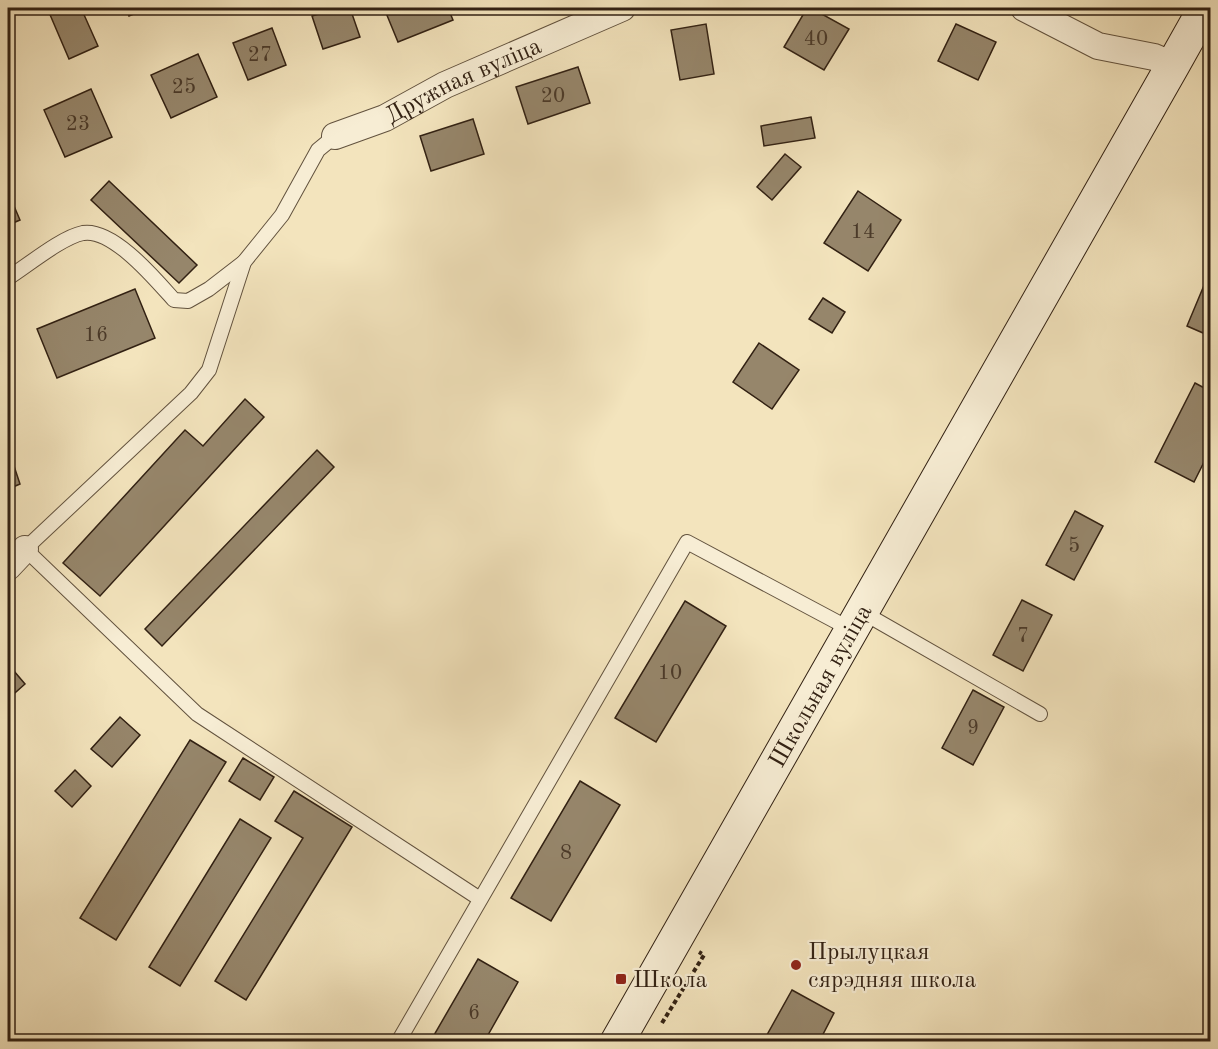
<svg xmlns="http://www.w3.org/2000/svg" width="1218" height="1049" font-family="'Old Standard TT',serif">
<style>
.building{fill:#96866b;stroke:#322113;stroke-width:1.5}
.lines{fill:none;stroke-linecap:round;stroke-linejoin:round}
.lane-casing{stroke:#62523e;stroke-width:16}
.street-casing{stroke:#62523e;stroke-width:28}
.secondary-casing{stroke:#322113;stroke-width:35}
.path{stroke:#322113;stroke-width:4;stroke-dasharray:4.5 3;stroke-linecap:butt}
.lane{stroke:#f7edd4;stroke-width:14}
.street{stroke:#f7edd4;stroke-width:26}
.secondary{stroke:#f7edd4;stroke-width:33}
.poi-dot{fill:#8f2418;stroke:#f7edd4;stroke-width:2}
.labels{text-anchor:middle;stroke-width:4.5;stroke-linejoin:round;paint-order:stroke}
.number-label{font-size:21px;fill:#4b3a29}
.street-label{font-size:24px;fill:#322113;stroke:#f7edd4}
.poi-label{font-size:24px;fill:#322113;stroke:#f7edd4;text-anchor:start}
</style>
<rect width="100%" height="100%" fill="#f3e4bd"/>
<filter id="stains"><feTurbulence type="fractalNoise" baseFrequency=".00333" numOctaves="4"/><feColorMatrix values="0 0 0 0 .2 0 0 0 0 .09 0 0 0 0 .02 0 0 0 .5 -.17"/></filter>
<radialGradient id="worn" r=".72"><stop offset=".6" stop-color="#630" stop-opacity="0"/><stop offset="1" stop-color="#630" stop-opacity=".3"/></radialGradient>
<!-- building -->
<g class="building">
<path d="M54,8H81L98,46L69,59L48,10Z"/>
<path d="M126,8H148L129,16Z"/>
<path d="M339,8H350L360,37L323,49L312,16Z"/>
<path d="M384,8H448L453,20L398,42Z"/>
<path d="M807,8H811L849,29L824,70L784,47Z"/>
<path d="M706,24L714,74L680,80L671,30Z"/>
<path d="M956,24L996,42L978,80L938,61Z"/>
<path d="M272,28L286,65L248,80L233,43Z"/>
<path d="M198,54L217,97L171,118L151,75Z"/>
<path d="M578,67L590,103L528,124L516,87Z"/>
<path d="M91,89L112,137L65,157L44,110Z"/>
<path d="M811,117L815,138L764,146L761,126Z"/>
<path d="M473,119L484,154L431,171L420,136Z"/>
<path d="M785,154L801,167L772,200L757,187Z"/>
<path d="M109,181L197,265L179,283L91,200Z"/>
<path d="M858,191L901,220L868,271L824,243Z"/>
<path d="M8,192L20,220L8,225Z"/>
<path d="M1205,283L1210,285V336L1187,326Z"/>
<path d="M135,289L155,338L57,378L37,329Z"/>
<path d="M823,298L845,312L832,333L809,319Z"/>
<path d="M759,343L799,370L772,409L733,382Z"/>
<path d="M1195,383L1210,391V450L1194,482L1155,462Z"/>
<path d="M245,399L264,417L100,596L63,563L185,430L203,446Z"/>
<path d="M317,450L334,467L162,646L145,629Z"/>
<path d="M14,466L20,484L8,489V469Z"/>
<path d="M1075,511L1103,526L1074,580L1046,565Z"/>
<path d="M1022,600L1052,615L1023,671L993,655Z"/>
<path d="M685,601L726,626L656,742L615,718Z"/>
<path d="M8,664L25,684L8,699Z"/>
<path d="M973,690L1004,707L973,765L942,748Z"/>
<path d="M120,717L140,735L112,767L91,749Z"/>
<path d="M190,740L226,762L116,940L80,918Z"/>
<path d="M243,758L274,777L260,800L229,781Z"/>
<path d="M75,770L91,786L72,807L55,791Z"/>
<path d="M580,781L620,805L551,921L511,898Z"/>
<path d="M294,791L352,827L246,1000L215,981L303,838L275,821Z"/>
<path d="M240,819L271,838L180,986L149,967Z"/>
<path d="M478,959L518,982L484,1042H430Z"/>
<path d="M792,990L834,1013L819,1042H763Z"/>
</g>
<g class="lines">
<defs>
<g id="lane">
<path d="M335,136L318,150L282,215L244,262L209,370L191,393L25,549L197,714L480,899"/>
<path d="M8,278C27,266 62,237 83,233C113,228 156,280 174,300L188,301L209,289L244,262"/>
<path d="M862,612L1040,714"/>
<path d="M398,1042L687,542L852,630"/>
</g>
<g id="street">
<path d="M1024,8L1098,46L1154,57L1173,65"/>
<path id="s1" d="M335,136L385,118L445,85L622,8"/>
<path d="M8,567L25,549"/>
</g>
<g id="secondary">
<path id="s2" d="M617,1042L1173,65L1205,8"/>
</g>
</defs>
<!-- lane casing -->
<use href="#lane" class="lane-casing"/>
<!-- street casing -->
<use href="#street" class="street-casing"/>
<!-- secondary casing -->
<use href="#secondary" class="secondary-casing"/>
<!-- path -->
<path class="path" d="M662,1023L704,955L699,952"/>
<!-- lane -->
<use href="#lane" class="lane"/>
<!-- street -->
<use href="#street" class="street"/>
<!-- secondary -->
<use href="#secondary" class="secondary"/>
</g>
<!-- markers -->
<g class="poi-dot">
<circle cx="796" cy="965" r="6"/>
<rect x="615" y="973" width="12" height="12" rx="3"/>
</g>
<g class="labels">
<!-- number labels -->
<g class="number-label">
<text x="816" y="45">40</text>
<text x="260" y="61">27</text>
<text x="184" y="93">25</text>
<text x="553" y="102">20</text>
<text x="78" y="130">23</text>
<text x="863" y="238">14</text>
<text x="96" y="341">16</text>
<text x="1074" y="552">5</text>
<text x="1023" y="642">7</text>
<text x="670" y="679">10</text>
<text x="973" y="734">9</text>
<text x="566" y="859">8</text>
<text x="474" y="1019">6</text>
</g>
<!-- street labels -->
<g class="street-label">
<text dy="8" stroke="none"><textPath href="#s1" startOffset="140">Дружная вуліца</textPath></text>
<text dy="8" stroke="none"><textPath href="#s2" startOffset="410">Школьная вуліца</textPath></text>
</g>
<!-- poi labels -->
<g class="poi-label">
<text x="808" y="959">Прылуцкая<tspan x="808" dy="28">сярэдняя школа</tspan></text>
<text x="633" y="987">Школа</text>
</g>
</g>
<!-- margin -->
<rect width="1218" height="1049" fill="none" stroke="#f3e4bd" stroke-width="30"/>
<rect x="9" y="9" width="1200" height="1031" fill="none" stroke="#322113" stroke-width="3"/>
<rect x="15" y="15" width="1188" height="1019" fill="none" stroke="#322113" stroke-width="1.5"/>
<rect width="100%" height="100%" filter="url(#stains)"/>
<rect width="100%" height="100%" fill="url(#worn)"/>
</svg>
